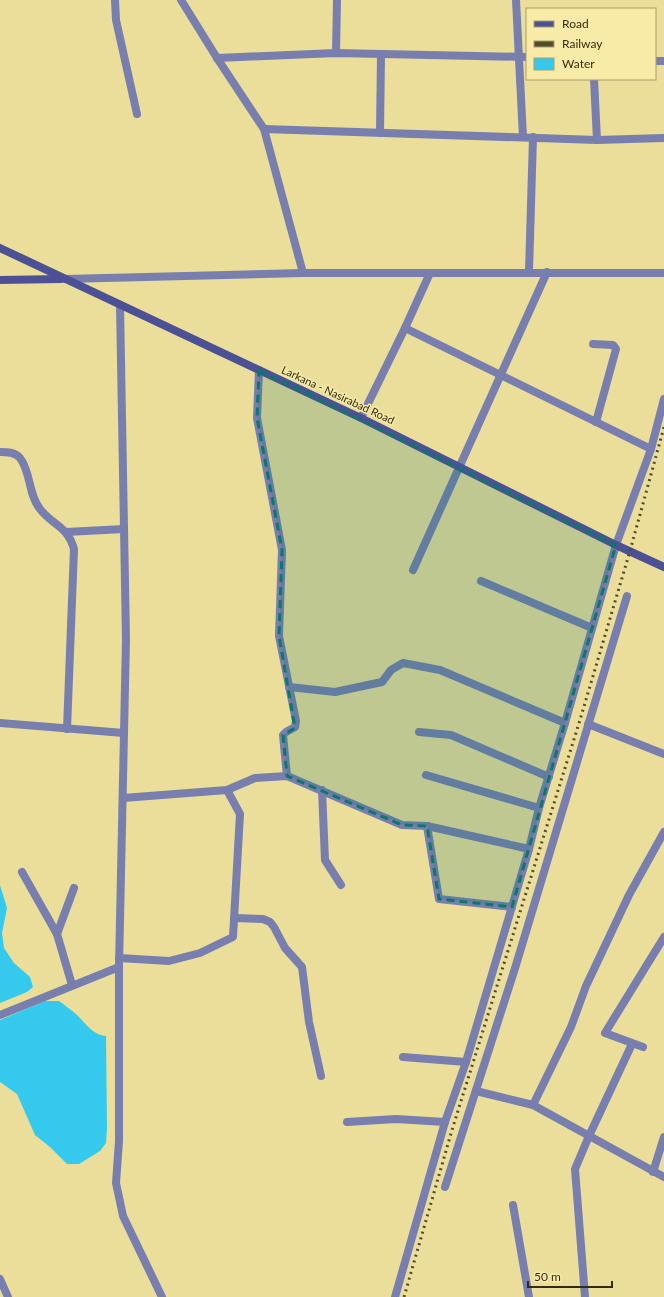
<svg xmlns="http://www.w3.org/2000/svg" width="664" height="1297" font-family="Lato,sans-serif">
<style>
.water{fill:#35caed}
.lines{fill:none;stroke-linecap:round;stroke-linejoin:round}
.minor{stroke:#787fae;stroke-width:8}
.tertiary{stroke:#787fae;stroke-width:8}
.secondary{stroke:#4c5195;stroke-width:8}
.rail{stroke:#534c2a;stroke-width:3;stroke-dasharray:2 4;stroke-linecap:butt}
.marked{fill:#0f766e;fill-opacity:0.2;stroke:#0f766e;stroke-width:3;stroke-dasharray:8 5;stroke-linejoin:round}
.labels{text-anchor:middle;stroke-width:3;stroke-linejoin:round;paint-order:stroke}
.street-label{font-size:11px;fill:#322c11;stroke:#f8eaa7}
</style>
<rect width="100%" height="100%" fill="#ebdd9a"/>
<!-- water -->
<g class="water">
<path d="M0,885L7,908L2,933L4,948L14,963L30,977L33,987L27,992L0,1003Z"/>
<path d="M45,1001H59C65,1005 71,1010 77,1015C86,1024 93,1035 106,1036L107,1128L106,1143L100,1151L79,1164H67L50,1147L35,1135L17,1094L0,1082V1020Z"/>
</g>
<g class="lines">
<!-- minor -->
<g class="minor">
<path d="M115,0L116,20L137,114"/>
<path d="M181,0L217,58L264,129L303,273"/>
<path d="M516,0L523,137"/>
<path d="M336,53L337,0"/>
<path d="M217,58L336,53L527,57"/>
<path d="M655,61H664"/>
<path d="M594,79L597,140"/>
<path d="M264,129L597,140L664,138"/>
<path d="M380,133L381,54"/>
<path d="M529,272L533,137"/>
<path d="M120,305L126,639L119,967V1141L116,1183L123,1216L162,1297"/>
<path d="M405,328L651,449"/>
<path d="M593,344L613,345L616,349L596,422"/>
<path d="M259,370L257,418L282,550L279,636L296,721L295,727L286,732L283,735L287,776"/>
<path d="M361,418L405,328L430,273"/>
<path d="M0,452C7,452 15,452 20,458C31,472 28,494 40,509C53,526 67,525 74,549L67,729"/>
<path d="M66,532L124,529"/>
<path d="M413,570L547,272"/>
<path d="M481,581L592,628"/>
<path d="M289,687L335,692L382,682L391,670L403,663L440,670L565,723"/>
<path d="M0,723L124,733"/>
<path d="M588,724L664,754"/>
<path d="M419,732L451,735L549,777"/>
<path d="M426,775L539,808"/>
<path d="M322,790L325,860L341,885"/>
<path d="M123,798L227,790L255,778L287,776L402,825L427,826L529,849"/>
<path d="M427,826L439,899L512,907"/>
<path d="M22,872L57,934L72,985"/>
<path d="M234,918L263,919L270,922L274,927L285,948L302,967L309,1022L321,1076"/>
<path d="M57,934L74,888"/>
<path d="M119,958L169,961L200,953L233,937L240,814L227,790"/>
<path d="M0,1015L119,967"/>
<path d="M643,1047L605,1033L664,937"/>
<path d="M403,1057L466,1062"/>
<path d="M476,1091L533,1105L664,1177"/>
<path d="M533,1105L571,1027L586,986L629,895L664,832"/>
<path d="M347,1122L396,1119L445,1122"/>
<path d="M653,1172L664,1137"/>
<path d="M445,1187L516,965L627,596"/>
<path d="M513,1205L529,1297"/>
<path d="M0,1279L8,1297"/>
<path d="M395,1297L445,1122L466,1062L529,849L539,808L565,723L616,545L651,449L664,399"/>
<path d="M585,1297L575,1169L589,1136L632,1044"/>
</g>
<!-- tertiary -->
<path class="tertiary" d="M65,279L303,273H664"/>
<!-- secondary -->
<g class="secondary">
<path d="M0,248L361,418L616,545L664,567"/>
<path d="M0,280L61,279"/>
</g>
<!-- rail -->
<path class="rail" d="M404,1297L452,1130L580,720L630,551L664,427"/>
</g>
<!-- marked area -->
<path class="marked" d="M259,370L616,545L512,907L439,899L427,826L402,825L287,776L283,735L295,728L279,636L282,550L257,418Z"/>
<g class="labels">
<!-- street labels -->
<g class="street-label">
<text transform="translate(338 395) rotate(25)" y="4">Larkana - Nasirabad Road</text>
</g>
</g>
<!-- legend -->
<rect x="526" y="8" width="130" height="72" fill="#f8eaa7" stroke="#a99e6b"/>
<rect x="534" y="21" width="20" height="6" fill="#4c5195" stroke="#a99e6b"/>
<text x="562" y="28" font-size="12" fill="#322c11">Road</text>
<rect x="534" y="41" width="20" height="6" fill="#534c2a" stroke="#a99e6b"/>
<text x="562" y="48" font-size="12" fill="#322c11">Railway</text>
<rect x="534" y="58" width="20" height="12" fill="#35caed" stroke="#a99e6b"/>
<text x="562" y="68" font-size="12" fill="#322c11">Water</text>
<!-- scale -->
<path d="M528 1281v6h84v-6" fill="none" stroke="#322c11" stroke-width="2"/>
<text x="534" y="1281" font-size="12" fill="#322c11" stroke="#f8eaa7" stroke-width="3" paint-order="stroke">50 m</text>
</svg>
